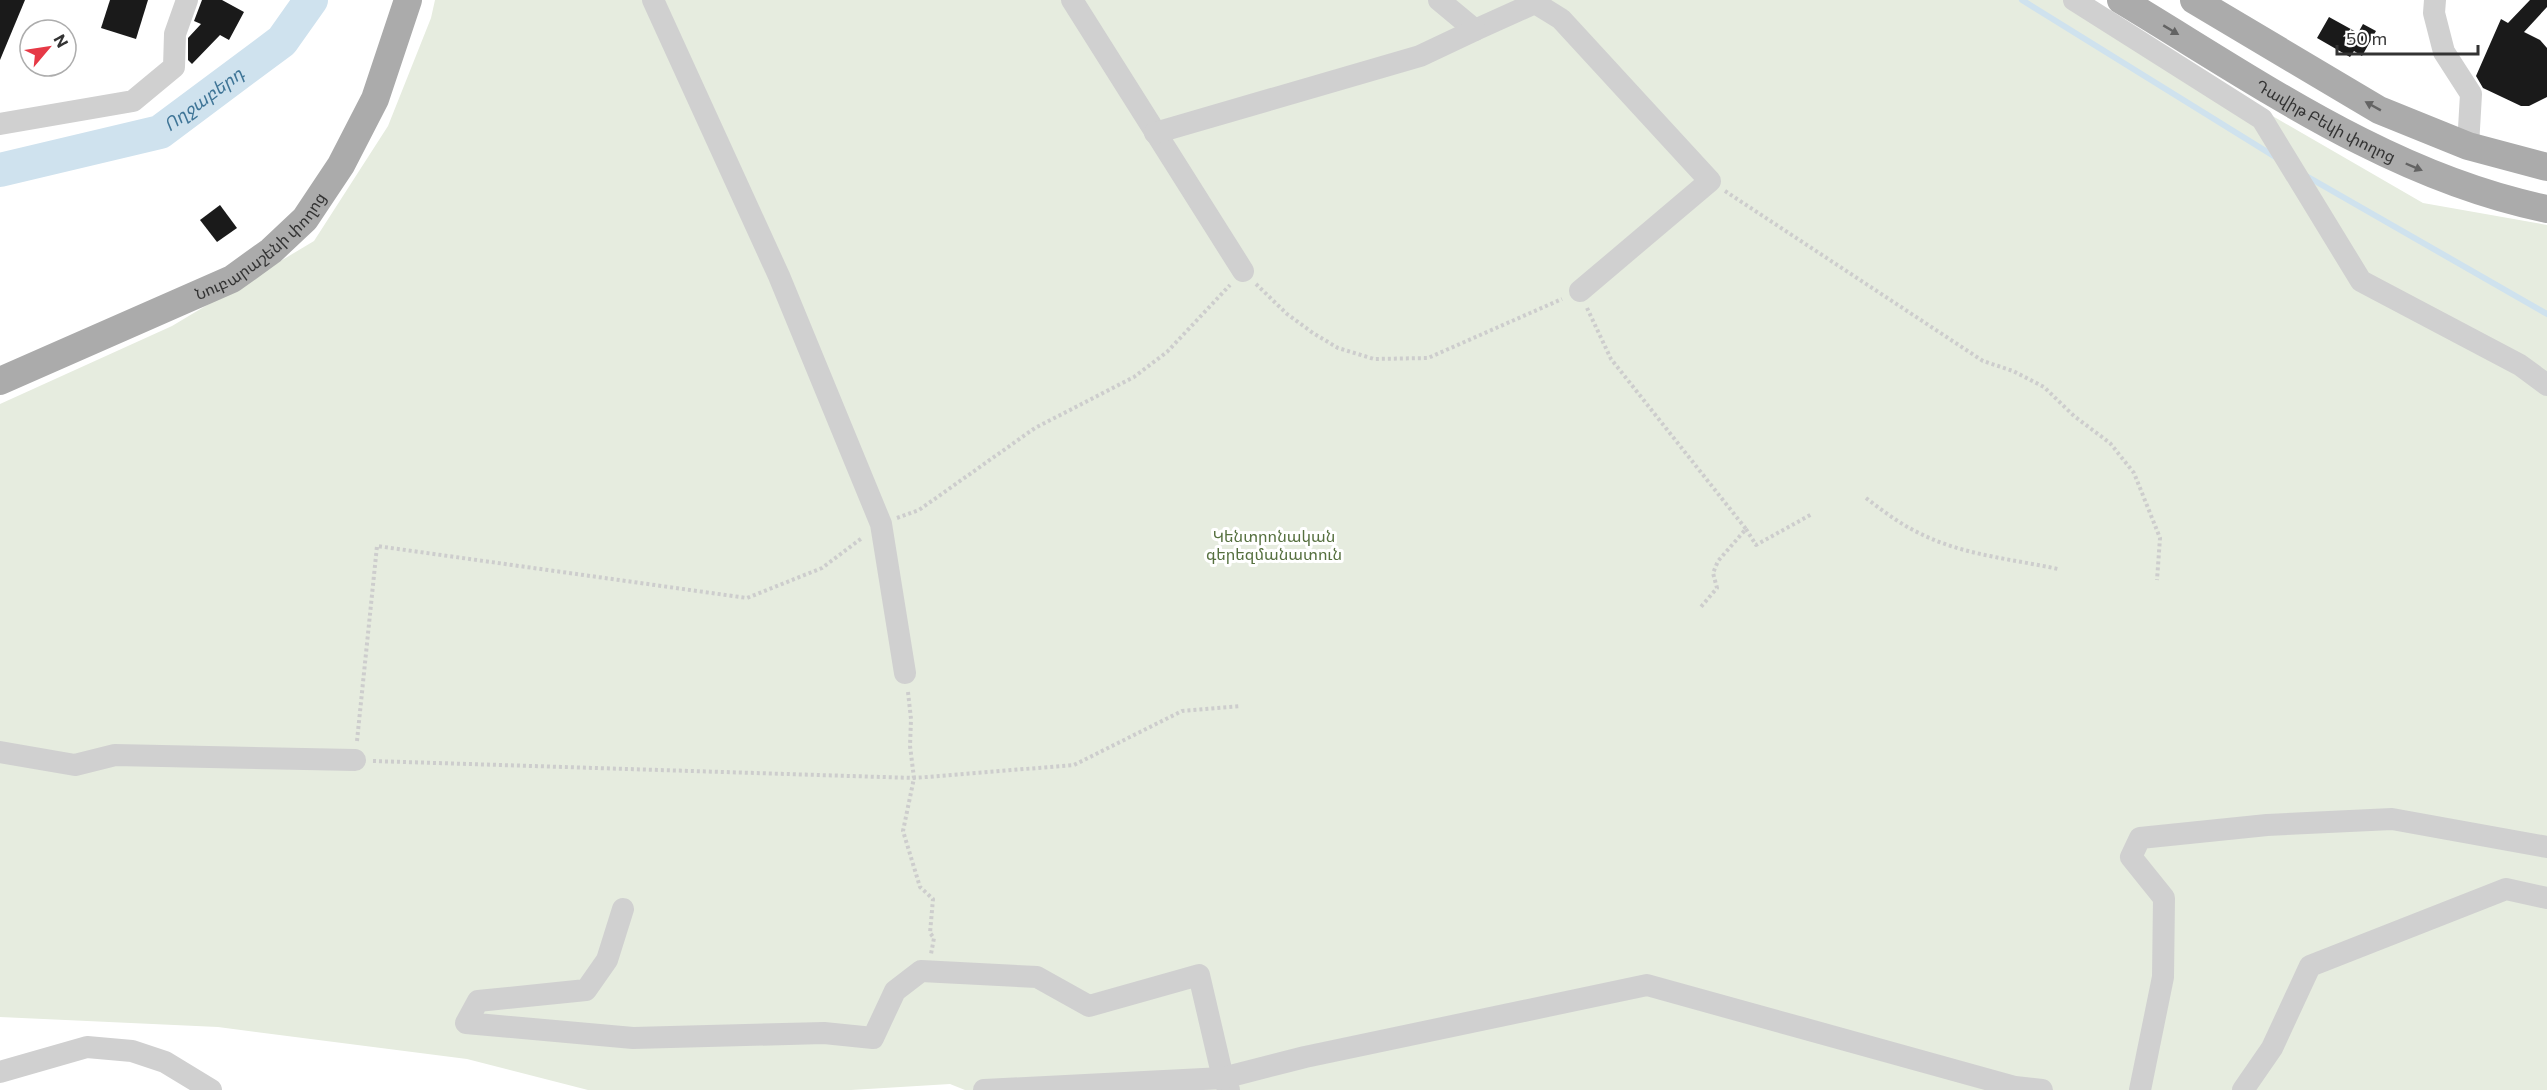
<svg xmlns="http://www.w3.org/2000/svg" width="2547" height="1090" font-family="Commissioner,'Noto Sans Armenian',sans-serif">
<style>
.green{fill:#e6ecdf}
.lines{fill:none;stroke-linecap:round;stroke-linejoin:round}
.stream{stroke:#cfe2ee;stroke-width:6}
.river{stroke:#cfe2ee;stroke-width:34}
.building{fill:#1a1a1a}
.path{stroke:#cdcdcd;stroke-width:4;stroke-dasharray:3 3;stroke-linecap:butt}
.minor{stroke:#d0d0d0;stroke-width:22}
.major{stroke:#ababab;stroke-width:28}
.oneway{fill:#636363}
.labels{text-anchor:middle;stroke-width:6;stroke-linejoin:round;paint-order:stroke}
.street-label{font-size:16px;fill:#333;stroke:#fff}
.park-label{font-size:16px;fill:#56703f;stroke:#fff}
.water-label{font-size:18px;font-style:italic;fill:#3f7597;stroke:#fff}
</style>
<rect width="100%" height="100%" fill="#fff"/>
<!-- green -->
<path class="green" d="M435,0H2092L2219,85L2423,203L2547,225V1090H965L950,1084L851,1090H588L467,1059L218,1027L0,1017V404L172,326L314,241L388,126L431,18Z"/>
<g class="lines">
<!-- stream -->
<g class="stream">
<path d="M2022,0L2277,158"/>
<path d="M2308,177L2547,314"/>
</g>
<!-- river -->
<path class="river" id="s1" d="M0,170L160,132L282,41L311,0"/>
</g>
<!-- building -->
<g class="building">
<path d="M0,0H25L0,60Z"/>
<path d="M110,0H148L136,39L101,28Z"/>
<path d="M202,0H222L244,12L229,40L220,35L192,64L188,60V38L201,24L194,21Z"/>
<path d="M2530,0H2547V7L2524,32L2540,40L2547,48V97L2529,106H2521L2483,88L2476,76L2501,19L2508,23Z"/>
<path d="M2329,17L2358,33L2363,24L2376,31L2362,56L2354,51L2350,57L2317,38Z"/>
<path d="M220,205L237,228L217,242L200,220Z"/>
</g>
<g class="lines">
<!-- path -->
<g class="path">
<path d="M1725,191L1983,361L2013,371L2044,387L2074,416L2110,443L2134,473L2160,538L2157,580"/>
<path d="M1256,284L1287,314L1313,333L1338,348L1374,359L1428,358L1562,299"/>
<path d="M1587,308L1611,359L1746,529L1718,561L1713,573L1717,588L1700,608"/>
<path d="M1866,498C1883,511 1900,524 1919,533C1962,555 2012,559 2058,569"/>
<path d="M897,518L919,510L1035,428L1134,377L1167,352L1230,285"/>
<path d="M1746,529L1756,545L1812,514"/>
<path d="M908,692L911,719L910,746L914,778L903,831L920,887L933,899L930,933L934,938L931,954"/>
<path d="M357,741L377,546L747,598L822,568L862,538"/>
<path d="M373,761L914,778L1074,765L1182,711L1241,706"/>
</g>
<!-- minor -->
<g class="minor">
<path d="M653,0L779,276L881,524L905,673"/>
<path d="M1072,0L1243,271"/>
<path d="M1439,0L1475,30L1535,3L1561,19L1710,181L1580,291"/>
<path d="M2074,0L2262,119L2361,281L2520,365L2547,385"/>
<path d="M2435,0L2434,13L2444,52L2471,94L2468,146"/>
<path d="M0,124L133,101L174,67L175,34L187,0"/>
<path d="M1155,133L1420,56L1475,30"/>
<path d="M0,752L75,765L115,755L355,760"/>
<path d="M623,909L607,960L586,990L478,1001L466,1023L633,1038L824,1033L873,1038L895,991L921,971L1037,977L1089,1006L1199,975L1223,1078L1229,1090"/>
<path d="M0,1072L87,1047L132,1051L165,1062L211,1090"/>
<path d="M984,1090L1223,1078L1305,1057L1647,985L2015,1087L2042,1090"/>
<path d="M2140,1090L2163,977L2164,898L2131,857L2140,838L2267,825L2392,819L2547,847"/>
<path d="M2243,1090L2272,1048L2310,966L2506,889L2547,898"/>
</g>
<!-- major -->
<g class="major">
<path id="s2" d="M2121,0C2256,81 2390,177 2547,209"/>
<path d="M2194,0L2379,110L2468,146L2547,167"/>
<path id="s3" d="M0,381L232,279L271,251L305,219L341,165L375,99L408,0"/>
</g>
</g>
<!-- one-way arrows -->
<defs><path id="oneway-solid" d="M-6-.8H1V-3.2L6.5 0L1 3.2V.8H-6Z" transform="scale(1.5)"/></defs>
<g class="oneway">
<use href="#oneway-solid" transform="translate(2171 30) rotate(31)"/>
<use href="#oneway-solid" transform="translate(2373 106) rotate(-151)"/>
<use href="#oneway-solid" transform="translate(2414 167) rotate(23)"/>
</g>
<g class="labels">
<!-- street labels -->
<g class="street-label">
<text dy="6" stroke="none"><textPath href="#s2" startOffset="238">Դավիթ Բեկի փողոց</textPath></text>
<text dy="6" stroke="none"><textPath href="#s3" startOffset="296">Նուբարաշենի փողոց</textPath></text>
</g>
<!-- park labels -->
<g class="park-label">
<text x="1274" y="542">Կենտրոնական<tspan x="1274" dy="18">գերեզմանատուն</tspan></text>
</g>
<!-- water labels -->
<g class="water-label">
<text dy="6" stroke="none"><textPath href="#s1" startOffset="219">Ողջաբերդ</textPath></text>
</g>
</g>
<!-- north arrow -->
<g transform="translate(48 48) rotate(61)"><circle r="28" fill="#ffffff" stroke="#adadad" stroke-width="1.5"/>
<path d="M0-4.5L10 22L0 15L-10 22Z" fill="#e63946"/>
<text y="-9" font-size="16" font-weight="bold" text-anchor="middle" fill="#333333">N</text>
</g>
<!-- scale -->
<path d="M2337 45v9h141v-9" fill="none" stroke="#333333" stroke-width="3"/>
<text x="2346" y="45" font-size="18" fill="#333333" stroke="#ffffff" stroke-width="4.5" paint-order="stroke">50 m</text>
</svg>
